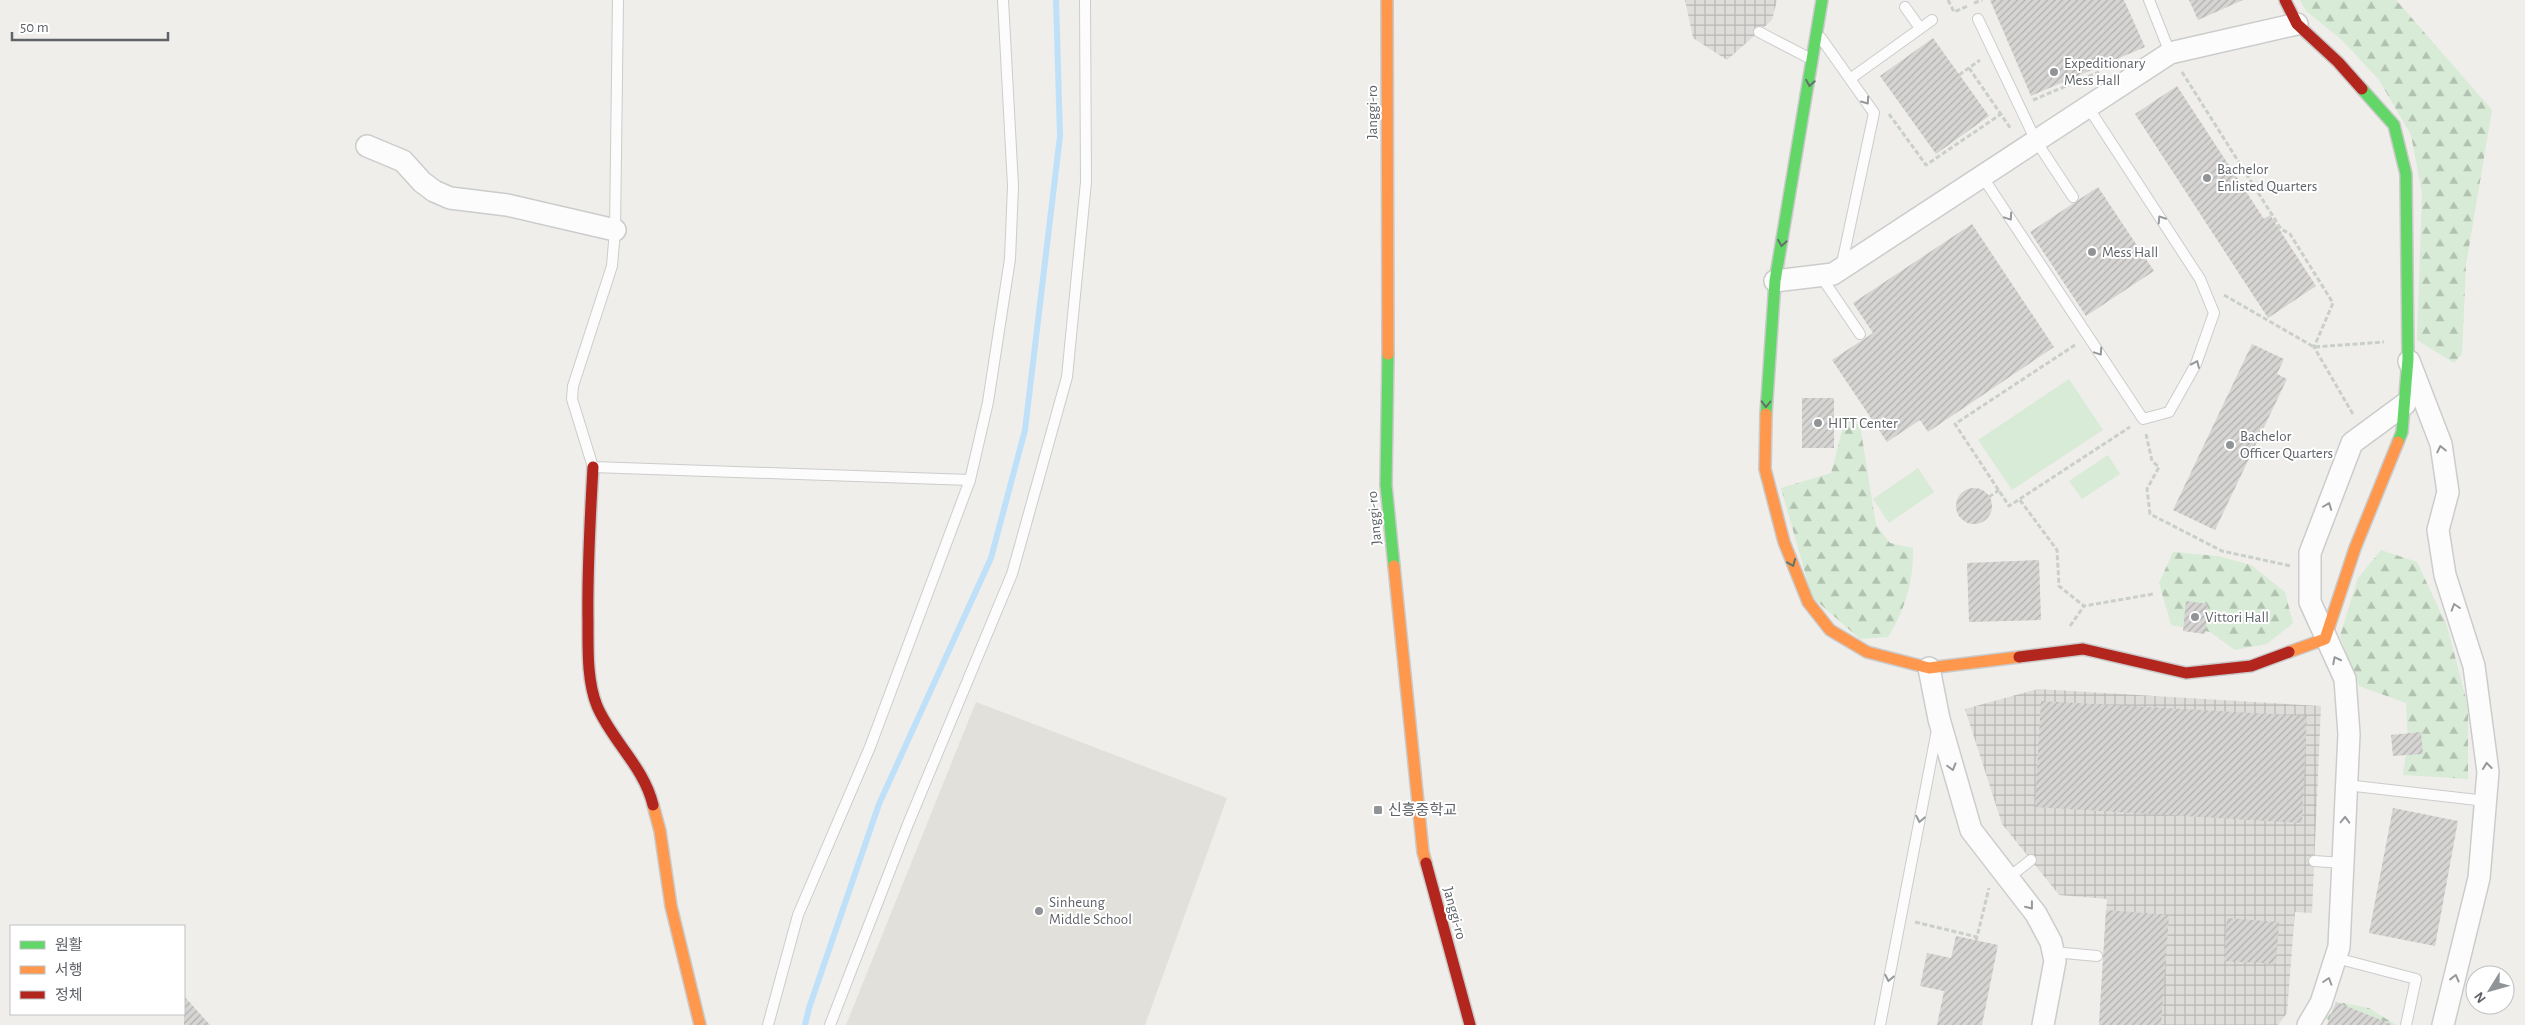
<svg xmlns="http://www.w3.org/2000/svg" width="2525" height="1025" font-family="'Alegreya Sans','Noto Sans KR',sans-serif">
<style>
.industrial{fill:url(#industrial-grid)}
.education{fill:#e2e0da}
.forest{fill:url(#forest-firs)}
.pitch{fill:#d8ebd6}
.lines{fill:none;stroke-linecap:round;stroke-linejoin:round}
.stream{stroke:#bfe0f9;stroke-width:6}
.building{fill:url(#building-hatch)}
.lane-casing{stroke:#cbcccc;stroke-width:12}
.street-casing{stroke:#cbcccc;stroke-width:24}
.fast-casing{stroke:#cacacb;stroke-width:14}
.slow-casing{stroke:#cacacb;stroke-width:14}
.jam-casing{stroke:#cacacb;stroke-width:14}
.path{stroke:#cacfcc;stroke-width:3;stroke-dasharray:5 2.5;stroke-linecap:butt}
.lane{stroke:#fdfcfc;stroke-width:10}
.street{stroke:#fdfcfc;stroke-width:21}
.fast{stroke:#63d668;stroke-width:11}
.slow{stroke:#ff974d;stroke-width:11}
.jam{stroke:#b3261e;stroke-width:11}
.oneway{stroke:#607468}
.oneway2{stroke:#96999c}
.poi-dot{fill:#919496;stroke:#fff;stroke-width:2}
.labels{text-anchor:middle;stroke-width:4;stroke-linejoin:round;paint-order:stroke}
.poi-label{font-size:15px;fill:#5f6368;stroke:#fff;text-anchor:start}
.street-label{font-size:15px;fill:#5f6368;stroke:#fff}
</style>
<defs>
<pattern id="industrial-grid" width="8" height="8" patternUnits="userSpaceOnUse" patternTransform="scale(1.25)"><rect width="8" height="8" fill="#dfddda"/><path d="M0 4h8M4 0v8" fill="none" stroke="#b8b7b5"/></pattern>
<pattern id="forest-firs" width="22" height="20" patternUnits="userSpaceOnUse" patternTransform="scale(1.25)"><rect width="22" height="20" fill="#d8ebd6"/><path d="M5 1l3.5 6h-7zM16 11l3.5 6h-7z" fill="#b2c2b1"/></pattern>
<pattern id="building-hatch" width="6" height="6" patternUnits="userSpaceOnUse" patternTransform="scale(1.25)"><rect width="6" height="6" fill="#d6d5d3"/><path d="M-1 1l2-2M0 6l6-6M5 7l2-2" fill="none" stroke="#b1b0af"/></pattern>
</defs>
<rect width="100%" height="100%" fill="#efeeea"/>
<!-- industrial -->
<g class="industrial">
<path d="M1685,0H1777L1772,20L1727,60L1693,38Z"/>
<path d="M2038,689L2321,706L2312,913L2295,912L2287,1013L2278,1025H2099L2107,899L2059,895L2002,824L1965,709Z"/>
</g>
<!-- education -->
<path class="education" d="M976,702L1227,798L1145,1025H846Z"/>
<!-- forest -->
<g class="forest">
<path d="M2300,0H2396L2492,110L2466,265L2462,354L2454,363L2417,340L2422,193L2411,135L2379,80L2342,40L2306,11Z"/>
<path d="M1845,420L1860,425L1876,525L1890,543L1913,548C1914,580 1905,610 1888,637L1860,639L1812,597L1781,488L1831,473Z"/>
<path d="M2381,550L2417,562L2447,626L2468,706V779L2403,775L2408,741L2406,703L2359,686L2340,636L2358,578Z"/>
<path d="M2173,552L2218,556L2251,565L2285,592L2293,623L2267,644L2235,650L2210,632L2171,625L2159,583Z"/>
<path d="M2339,1002L2369,1008L2396,1025H2334L2326,1018Z"/>
</g>
<!-- pitch -->
<g class="pitch">
<path d="M2069,379L2103,430L2012,490L1978,440Z"/>
<path d="M2108,455L2120,474L2082,499L2069,481Z"/>
<path d="M1918,468L1934,492L1889,523L1873,499Z"/>
</g>
<g class="lines">
<!-- stream -->
<path class="stream" d="M805,1025L809,1008L879,804L991,558L1025,430L1060,136L1056,0"/>
</g>
<!-- building -->
<g class="building">
<path d="M1990,0H2124L2145,47L2031,96Z"/>
<path d="M2189,0H2243L2198,20Z"/>
<path d="M1933,38L1989,116L1936,154L1880,76Z"/>
<path d="M2177,86L2264,219L2270,215L2316,286L2268,318L2135,114Z"/>
<path d="M2098,187L2154,271L2086,316L2030,232Z"/>
<path d="M1972,224L2054,347L1928,432L1920,420L1887,442L1832,360L1873,333L1853,303Z"/>
<path d="M2252,344L2284,359L2277,374L2287,379L2215,530L2173,510Z"/>
<rect x="1802" y="398" width="32" height="50"/>
<circle cx="1974" cy="506" r="18"/>
<path d="M2039,560L2041,620L1969,622L1967,563Z"/>
<path d="M2186,601L2208,604L2205,634L2183,631Z"/>
<path d="M2041,701L2307,716L2302,823L2035,807Z"/>
<path d="M2421,732L2423,754L2393,756L2391,735Z"/>
<path d="M2393,808L2458,821L2435,946L2369,933Z"/>
<path d="M2106,910L2169,915L2161,1025H2099Z"/>
<path d="M2227,918L2279,922L2276,964L2224,961Z"/>
<path d="M1956,936L1998,945L1982,1025H1937L1944,991L1920,986L1927,953L1951,958Z"/>
<path d="M184,996L210,1025H184Z"/>
<path d="M2336,1002L2391,1024V1025H2327Z"/>
</g>
<g class="lines">
<defs>
<g id="lane">
<path d="M618,0L615,230L612,266L573,386L572,399L593,467L970,480L988,402L1010,259L1013,186L1003,0"/>
<path d="M2149,0L2170,53"/>
<path d="M1905,7L1920,28"/>
<path d="M1978,19L2036,141L2073,197"/>
<path d="M1759,32L1811,59"/>
<path d="M1821,38L1874,113L1841,268"/>
<path d="M1850,79L1932,20"/>
<path d="M1982,176L2143,419L2169,412L2196,364L2214,313L2200,279L2088,107"/>
<path d="M1820,275L1860,334"/>
<path d="M2346,785L2486,801"/>
<path d="M2314,861L2343,863"/>
<path d="M2008,878L2031,860"/>
<path d="M2053,952L2097,956"/>
<path d="M2336,958L2416,979L2406,1025"/>
<path d="M768,1025L798,915L870,747L970,480"/>
<path d="M830,1025L908,824L1012,574L1067,377L1086,182L1085,0"/>
<path d="M1880,1025L1937,730"/>
</g>
<g id="street">
<path d="M367,146L403,161L422,182L434,191L450,198L507,205L615,230"/>
<path d="M1775,281L1833,274L2170,53L2297,24"/>
<path d="M2409,361L2441,444L2448,492L2438,530L2445,575L2474,666L2488,772L2479,878L2443,1025"/>
<path d="M1929,668L1939,719L1971,830L2036,914L2051,942L2055,961L2043,1025"/>
<path d="M2308,1025L2321,1003L2339,947L2349,734L2345,679L2310,602V553L2352,443L2405,404"/>
</g>
<g id="fast">
<path d="M2362,89L2394,125L2406,174L2408,359L2402,432L2398,442"/>
<path d="M1388,354L1386,485L1394,566"/>
<path d="M1766,414L1775,281L1822,0"/>
</g>
<g id="slow">
<path d="M1387,0L1388,354"/>
<path d="M1766,414L1765,469L1784,542L1808,602L1830,630L1867,652L1929,668L2019,657"/>
<path d="M1394,566L1423,852L1426,863"/>
<path d="M2289,652L2325,639L2355,548L2398,442"/>
<path d="M653,805L660,831L671,906L700,1025"/>
</g>
<g id="jam">
<path d="M2285,0L2297,24L2338,62L2362,89"/>
<path d="M593,467C590,519 587,571 588,623C588,650 587,681 597,706C612,741 644,767 653,805"/>
<path d="M2019,657L2083,649L2186,673L2251,666L2289,652"/>
<path d="M1426,863L1470,1025"/>
</g>
</defs>
<!-- lane casing -->
<use href="#lane" class="lane-casing"/>
<!-- street casing -->
<use href="#street" class="street-casing"/>
<!-- fast casing -->
<use href="#fast" class="fast-casing"/>
<!-- slow casing -->
<use href="#slow" class="slow-casing"/>
<!-- jam casing -->
<use href="#jam" class="jam-casing"/>
<!-- path -->
<g class="path">
<path d="M1948,0L1954,12L1968,6"/>
<path d="M1974,3L1982,0"/>
<path d="M1969,68L2011,129"/>
<path d="M2182,72L2281,229L2290,234L2333,303L2314,347L2354,416"/>
<path d="M1959,75L1980,60"/>
<path d="M2033,100L2099,72"/>
<path d="M1889,114L1926,165L2001,114"/>
<path d="M2224,295L2314,347L2384,342"/>
<path d="M2075,345L1955,424L2009,506L2130,427"/>
<path d="M2146,434L2152,461L2159,467L2147,489L2150,514L2222,551L2291,566"/>
<path d="M1989,497L1999,490"/>
<path d="M2020,500L2057,550L2059,586L2084,606L2153,594"/>
<path d="M2070,626L2084,606"/>
<path d="M1915,922L1977,937"/>
<path d="M1976,941L1989,888"/>
</g>
<!-- lane -->
<use href="#lane" class="lane"/>
<!-- street -->
<use href="#street" class="street"/>
<!-- fast -->
<use href="#fast" class="fast"/>
<!-- slow -->
<use href="#slow" class="slow"/>
<!-- jam -->
<use href="#jam" class="jam"/>
</g>
<!-- one-way arrows -->
<defs><path id="oneway-chevron" d="M-2-3.5L2.5 0L-2 3.5" fill="none" stroke-width="1.6" stroke-linecap="round" stroke-linejoin="round" transform="scale(1.25)"/></defs>
<g class="oneway">
<use href="#oneway-chevron" transform="translate(1810 83) rotate(100)"/>
<use href="#oneway-chevron" transform="translate(1782 243) rotate(100)"/>
<use href="#oneway-chevron" transform="translate(1766 404) rotate(91)"/>
<use href="#oneway-chevron" transform="translate(1792 563) rotate(68)"/>
</g>
<g class="oneway2">
<use href="#oneway-chevron" transform="translate(1866 101) rotate(55)"/>
<use href="#oneway-chevron" transform="translate(2009 217) rotate(56)"/>
<use href="#oneway-chevron" transform="translate(2161 219) rotate(-123)"/>
<use href="#oneway-chevron" transform="translate(2099 352) rotate(56)"/>
<use href="#oneway-chevron" transform="translate(2196 364) rotate(-66)"/>
<use href="#oneway-chevron" transform="translate(2441 449) rotate(-102)"/>
<use href="#oneway-chevron" transform="translate(2328 506) rotate(-69)"/>
<use href="#oneway-chevron" transform="translate(2455 607) rotate(-108)"/>
<use href="#oneway-chevron" transform="translate(2336 660) rotate(-117)"/>
<use href="#oneway-chevron" transform="translate(2487 766) rotate(-96)"/>
<use href="#oneway-chevron" transform="translate(1952 767) rotate(74)"/>
<use href="#oneway-chevron" transform="translate(1920 819) rotate(101)"/>
<use href="#oneway-chevron" transform="translate(2345 820) rotate(-88)"/>
<use href="#oneway-chevron" transform="translate(2030 906) rotate(52)"/>
<use href="#oneway-chevron" transform="translate(1889 978) rotate(101)"/>
<use href="#oneway-chevron" transform="translate(2455 978) rotate(-76)"/>
<use href="#oneway-chevron" transform="translate(2328 981) rotate(-72)"/>
</g>
<!-- markers -->
<g class="poi-dot">
<circle cx="2054" cy="72" r="5"/>
<circle cx="2207" cy="178" r="5"/>
<circle cx="2092" cy="252" r="5"/>
<circle cx="1818" cy="423" r="5"/>
<circle cx="2230" cy="445" r="5"/>
<circle cx="2195" cy="617" r="5"/>
<rect x="1373" y="805" width="10" height="10" rx="2.5"/>
<circle cx="1039" cy="911" r="5"/>
</g>
<g class="labels">
<!-- poi labels -->
<g class="poi-label">
<text x="2064" y="68">Expeditionary<tspan x="2064" dy="17">Mess Hall</tspan></text>
<text x="2217" y="174">Bachelor<tspan x="2217" dy="17">Enlisted Quarters</tspan></text>
<text x="2102" y="257">Mess Hall</text>
<text x="1828" y="428">HITT Center</text>
<text x="2240" y="441">Bachelor<tspan x="2240" dy="17">Officer Quarters</tspan></text>
<text x="2205" y="622">Vittori Hall</text>
<text x="1388" y="815">신흥중학교</text>
<text x="1049" y="907">Sinheung<tspan x="1049" dy="17">Middle School</tspan></text>
</g>
<!-- street labels -->
<g class="street-label">
<text transform="translate(1372 112) rotate(-90)" y="5">Janggi-ro</text>
<text transform="translate(1374 518) rotate(-95)" y="5">Janggi-ro</text>
<text transform="translate(1455 913) rotate(75)" y="5">Janggi-ro</text>
</g>
</g>
<!-- legend -->
<rect x="10" y="925" width="175" height="90" fill="#ffffff" stroke="#bfc1c3"/>
<rect x="20" y="941" width="25" height="8" fill="#63d668" stroke="#bfc1c3"/>
<text x="55" y="950" font-size="15" fill="#5f6368">원활</text>
<rect x="20" y="966" width="25" height="8" fill="#ff974d" stroke="#bfc1c3"/>
<text x="55" y="975" font-size="15" fill="#5f6368">서행</text>
<rect x="20" y="991" width="25" height="8" fill="#b3261e" stroke="#bfc1c3"/>
<text x="55" y="1000" font-size="15" fill="#5f6368">정체</text>
<!-- north arrow -->
<g transform="translate(2490 990) rotate(233)"><circle r="24" fill="#ffffff" stroke="#bfc1c3"/>
<path d="M0-4L9 19L0 12L-9 19Z" fill="#919496"/>
<text y="-8" font-size="14" font-weight="bold" text-anchor="middle" fill="#5f6368">N</text>
</g>
<!-- scale -->
<path d="M12 32v8h156v-8" fill="none" stroke="#5f6368" stroke-width="2.5"/>
<text x="20" y="32" font-size="15" fill="#5f6368" stroke="#ffffff" stroke-width="4" paint-order="stroke">50 m</text>
</svg>
